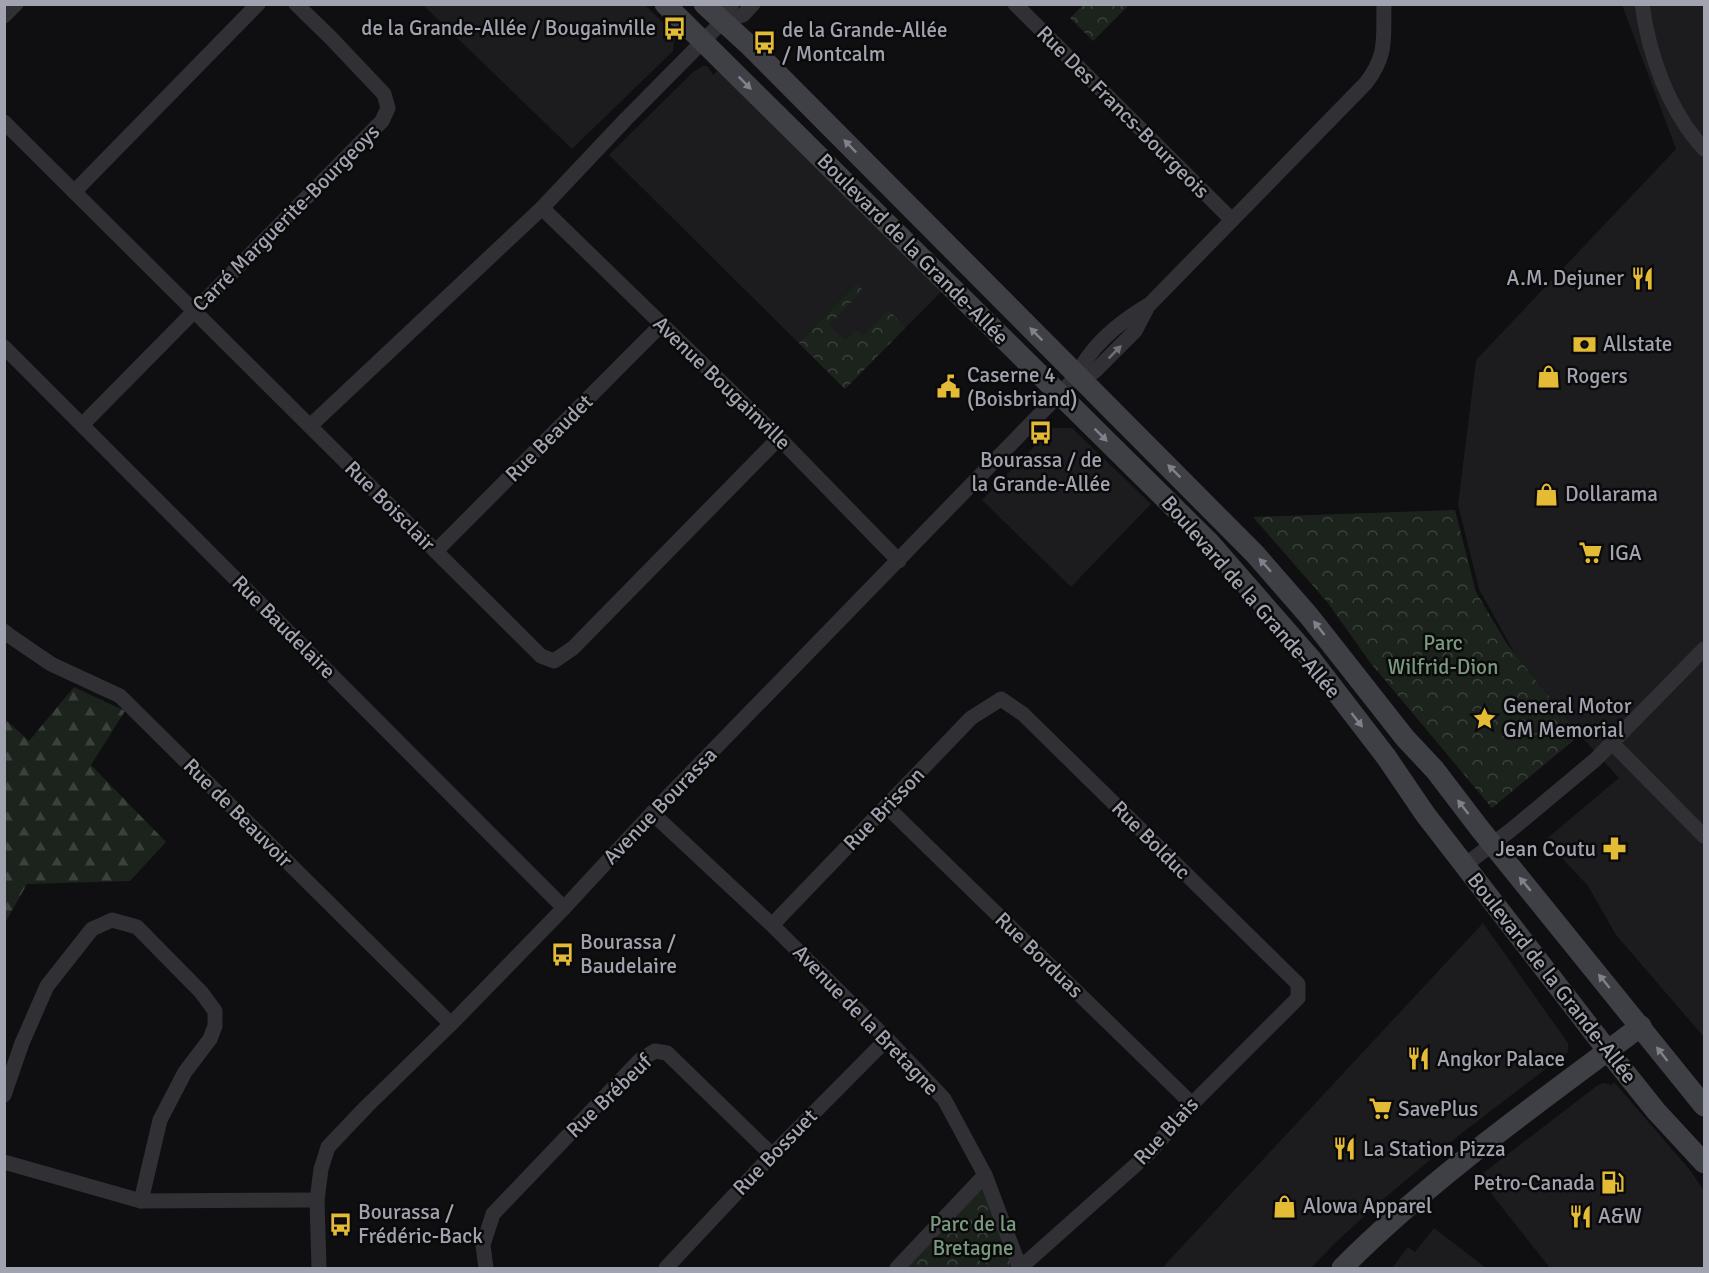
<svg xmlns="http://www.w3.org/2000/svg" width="1709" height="1273" font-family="Signika,sans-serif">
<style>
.built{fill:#1c1b1d}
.forest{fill:url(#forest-firs)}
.park{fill:url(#park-crowns)}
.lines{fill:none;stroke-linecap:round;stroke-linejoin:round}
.street{stroke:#313135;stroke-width:15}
.secondary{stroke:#3f4045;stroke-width:21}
.oneway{fill:#7f818b}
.oneway2{fill:#6f7079}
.labels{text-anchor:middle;stroke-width:5;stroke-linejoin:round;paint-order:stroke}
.poi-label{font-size:21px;fill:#a1a4b0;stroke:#0b0a0b;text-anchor:start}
.street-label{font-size:21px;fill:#a1a4b0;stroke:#0b0a0b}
.park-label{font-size:21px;fill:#799a7f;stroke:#0b0a0b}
</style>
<defs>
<pattern id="forest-firs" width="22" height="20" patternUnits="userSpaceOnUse" patternTransform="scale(1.5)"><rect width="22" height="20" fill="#1c231d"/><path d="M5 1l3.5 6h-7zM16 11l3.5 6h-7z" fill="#3a403b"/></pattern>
<pattern id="park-crowns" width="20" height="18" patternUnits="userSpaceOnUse" patternTransform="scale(1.5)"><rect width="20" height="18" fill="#1c231d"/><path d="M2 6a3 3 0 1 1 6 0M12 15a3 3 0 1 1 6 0" fill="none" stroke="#3a403b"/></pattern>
</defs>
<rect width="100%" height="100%" fill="#0f0f11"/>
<!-- built -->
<g class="built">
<path d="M423,5H645L675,34L673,51L572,149Z"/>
<path d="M1622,5H1704V1037L1616,935L1588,886L1545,840L1619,778L1580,735L1515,654L1479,589L1458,505L1476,360L1676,149Z"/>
<path d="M703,66H707L713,75L717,71L720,72L943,290L845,389L609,155L693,72Z"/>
<path d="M1052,428H1072L1151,504L1071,587L982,500Z"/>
<path d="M1483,923L1568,1043V1052L1462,1133L1380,1202L1336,1242L1311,1268H1162Z"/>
<path d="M1614,1082L1690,1170L1704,1191V1268H1550L1478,1177L1598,1085L1604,1083L1612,1085Z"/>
<path d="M1434,1228L1486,1268H1392L1408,1247L1415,1252Z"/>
</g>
<!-- forest -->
<path class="forest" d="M74,687L125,711L91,765L166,842L130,881L27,884L5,923V719L29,741Z"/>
<!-- park -->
<g class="park">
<path d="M1083,5V4L1129,5L1093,41L1070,18Z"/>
<path d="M857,284L863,290L829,325L845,340L856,330L863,336L889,310L905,328L845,389L799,343Z"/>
<path d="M1455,510L1476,592L1507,644L1580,735L1492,808L1369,661L1328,603L1253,517Z"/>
<path d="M985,1175L1020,1268H897Z"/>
</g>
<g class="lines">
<!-- street -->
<g class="street">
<path d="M1015,4L1231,219"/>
<path d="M1642,4C1649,56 1669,111 1704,149"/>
<path d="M4,16L16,4"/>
<path d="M722,22L743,15L753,4"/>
<path d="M4,122L541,656L554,661L573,648L779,438"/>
<path d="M74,192L258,4"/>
<path d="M542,208L779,438L899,561"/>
<path d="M4,347L564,908"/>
<path d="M1077,376L1094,372L1135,331L1148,306"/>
<path d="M82,425L382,121L388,108L384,94L330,37L296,4"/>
<path d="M310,426L542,208L626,119L722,22L732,4"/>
<path d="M436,551L662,324"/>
<path d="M4,631L10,636L51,664L120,696L451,1024"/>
<path d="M1612,743L1704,836"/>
<path d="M886,806L1192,1104"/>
<path d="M652,813L772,925L887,1039L944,1099L985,1175L1020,1268L1148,1154L1192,1104L1298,998V984L1023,714L1001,699L971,718L772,925"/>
<path d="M1465,865L1511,830L1595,760L1704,649"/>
<path d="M4,1095L22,1043L47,986L92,929L112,920L137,927L201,992L215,1011V1026L210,1039L185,1072L160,1120L141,1201"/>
<path d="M4,1162L141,1201L317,1200"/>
<path d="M319,1268L317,1200L321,1169L328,1147L366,1107L451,1024L564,908L652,813L1077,376C1091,344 1121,321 1150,304L1366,83C1388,54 1383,39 1384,4"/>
<path d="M486,1268L483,1245L493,1214L640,1060L655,1051L667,1053L772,1155"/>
<path d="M666,1268L772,1155L887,1039"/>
<path d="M897,1268L985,1175"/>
</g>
<!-- secondary -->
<g class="secondary">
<path d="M665,4L1209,542L1311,659L1387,758L1425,814L1608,1051L1656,1111L1704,1163"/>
<path d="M704,4L750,46L1255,554L1309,616L1405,738L1435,770L1480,829L1704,1106"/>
<path d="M1342,1268C1433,1177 1538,1103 1641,1026"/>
</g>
</g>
<!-- one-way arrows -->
<defs><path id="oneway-solid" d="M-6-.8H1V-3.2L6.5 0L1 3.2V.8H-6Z" transform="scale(1.5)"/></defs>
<g class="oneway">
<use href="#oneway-solid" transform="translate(745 83) rotate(45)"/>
<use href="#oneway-solid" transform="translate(850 146) rotate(-134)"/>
<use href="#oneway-solid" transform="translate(1036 334) rotate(-135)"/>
<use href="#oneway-solid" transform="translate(1101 435) rotate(45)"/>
<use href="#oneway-solid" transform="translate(1174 471) rotate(-135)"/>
<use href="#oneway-solid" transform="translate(1265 565) rotate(-132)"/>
<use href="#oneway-solid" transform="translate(1319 628) rotate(-128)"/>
<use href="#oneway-solid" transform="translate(1357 720) rotate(52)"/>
<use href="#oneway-solid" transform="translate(1463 807) rotate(-128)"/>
<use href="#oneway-solid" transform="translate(1525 884) rotate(-130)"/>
<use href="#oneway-solid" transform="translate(1604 981) rotate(-129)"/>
<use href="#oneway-solid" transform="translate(1662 1054) rotate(-128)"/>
</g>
<use class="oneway2" href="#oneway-solid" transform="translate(1115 352) rotate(-45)"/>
<!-- icons -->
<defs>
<symbol id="bus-bare" viewBox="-9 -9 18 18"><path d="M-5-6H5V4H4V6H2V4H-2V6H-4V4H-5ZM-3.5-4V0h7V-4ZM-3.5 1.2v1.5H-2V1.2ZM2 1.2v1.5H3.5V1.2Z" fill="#e3bb34" stroke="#0b0a0b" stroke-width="2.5" paint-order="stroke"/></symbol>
<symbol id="restaurant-bare" viewBox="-9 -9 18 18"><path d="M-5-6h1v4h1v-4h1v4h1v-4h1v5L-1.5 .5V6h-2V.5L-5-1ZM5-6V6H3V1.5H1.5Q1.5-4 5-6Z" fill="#e3bb34" stroke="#0b0a0b" stroke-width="2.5" paint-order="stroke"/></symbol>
<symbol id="bank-bare" viewBox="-9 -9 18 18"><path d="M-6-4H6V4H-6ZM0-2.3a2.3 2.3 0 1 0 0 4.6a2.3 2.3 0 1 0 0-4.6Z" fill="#e3bb34" stroke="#0b0a0b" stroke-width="2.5" paint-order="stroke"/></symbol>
<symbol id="shop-bare" viewBox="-9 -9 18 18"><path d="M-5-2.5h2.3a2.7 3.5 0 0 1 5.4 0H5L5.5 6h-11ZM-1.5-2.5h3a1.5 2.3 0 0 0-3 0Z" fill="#e3bb34" stroke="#0b0a0b" stroke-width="2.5" paint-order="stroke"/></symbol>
<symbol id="civic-bare" viewBox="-9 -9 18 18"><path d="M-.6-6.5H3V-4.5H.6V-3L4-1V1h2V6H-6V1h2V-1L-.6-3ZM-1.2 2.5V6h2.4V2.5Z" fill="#e3bb34" stroke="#0b0a0b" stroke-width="2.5" paint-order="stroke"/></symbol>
<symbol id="supermarket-bare" viewBox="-9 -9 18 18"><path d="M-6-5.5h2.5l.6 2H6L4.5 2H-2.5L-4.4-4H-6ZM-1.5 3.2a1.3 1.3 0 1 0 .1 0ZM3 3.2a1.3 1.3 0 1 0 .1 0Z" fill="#e3bb34" stroke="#0b0a0b" stroke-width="2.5" paint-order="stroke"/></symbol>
<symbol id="sight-bare" viewBox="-9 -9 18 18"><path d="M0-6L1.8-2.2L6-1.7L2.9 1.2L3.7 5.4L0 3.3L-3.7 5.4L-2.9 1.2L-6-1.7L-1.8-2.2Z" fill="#e3bb34" stroke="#0b0a0b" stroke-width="2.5" paint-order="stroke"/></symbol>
<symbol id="pharmacy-bare" viewBox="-9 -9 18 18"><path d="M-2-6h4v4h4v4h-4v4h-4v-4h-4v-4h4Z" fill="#e3bb34" stroke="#0b0a0b" stroke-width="2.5" paint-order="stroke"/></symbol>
<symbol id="fuel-bare" viewBox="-9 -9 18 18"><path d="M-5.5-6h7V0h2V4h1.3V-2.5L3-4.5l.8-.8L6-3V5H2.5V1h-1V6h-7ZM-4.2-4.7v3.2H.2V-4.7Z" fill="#e3bb34" stroke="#0b0a0b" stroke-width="2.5" paint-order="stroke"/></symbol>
</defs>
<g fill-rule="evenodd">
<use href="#bus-bare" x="658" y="12" width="33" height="33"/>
<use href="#bus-bare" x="748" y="26" width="33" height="33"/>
<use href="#restaurant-bare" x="1626" y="262" width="33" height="33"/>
<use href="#bank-bare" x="1568" y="328" width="33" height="33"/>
<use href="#shop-bare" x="1532" y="360" width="33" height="33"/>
<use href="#civic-bare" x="932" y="370" width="33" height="33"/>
<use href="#bus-bare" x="1024" y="416" width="33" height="33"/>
<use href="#shop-bare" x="1530" y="478" width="33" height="33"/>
<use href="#supermarket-bare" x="1574" y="536" width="33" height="33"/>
<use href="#sight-bare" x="1468" y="702" width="33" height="33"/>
<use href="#pharmacy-bare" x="1598" y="832" width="33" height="33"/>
<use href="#bus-bare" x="546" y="938" width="33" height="33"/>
<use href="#restaurant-bare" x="1402" y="1042" width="33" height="33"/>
<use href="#supermarket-bare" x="1364" y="1092" width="33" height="33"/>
<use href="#restaurant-bare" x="1328" y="1132" width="33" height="33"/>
<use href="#fuel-bare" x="1596" y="1166" width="33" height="33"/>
<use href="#shop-bare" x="1268" y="1190" width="33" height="33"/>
<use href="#restaurant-bare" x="1564" y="1200" width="33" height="33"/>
<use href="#bus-bare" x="324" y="1208" width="33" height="33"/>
</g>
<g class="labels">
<!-- poi labels -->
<g class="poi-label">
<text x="656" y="35" text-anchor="end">de la Grande-Allée / Bougainville</text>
<text x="782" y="37">de la Grande-Allée<tspan x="782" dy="24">/ Montcalm</tspan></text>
<text x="1624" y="285" text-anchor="end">A.M. Dejuner</text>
<text x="1603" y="351">Allstate</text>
<text x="967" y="382">Caserne 4<tspan x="967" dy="24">(Boisbriand)</tspan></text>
<text x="1566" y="383">Rogers</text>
<text x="1041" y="467" text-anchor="middle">Bourassa / de<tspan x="1041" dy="24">la Grande-Allée</tspan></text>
<text x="1565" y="501">Dollarama</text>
<text x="1609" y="560">IGA</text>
<text x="1503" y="713">General Motor<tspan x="1503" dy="24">GM Memorial</tspan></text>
<text x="1596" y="856" text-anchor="end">Jean Coutu</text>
<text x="580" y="949">Bourassa /<tspan x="580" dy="24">Baudelaire</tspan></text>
<text x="1437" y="1066">Angkor Palace</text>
<text x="1398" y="1116">SavePlus</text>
<text x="1363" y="1156">La Station Pizza</text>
<text x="1595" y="1190" text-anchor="end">Petro-Canada</text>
<text x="1303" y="1213">Alowa Apparel</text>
<text x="358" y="1219">Bourassa /<tspan x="358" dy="24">Frédéric-Back</tspan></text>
<text x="1598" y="1223">A&amp;W</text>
</g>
<!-- street labels -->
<g class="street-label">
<text transform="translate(1123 112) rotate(45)" y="7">Rue Des Francs-Bourgeois</text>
<text transform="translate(286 218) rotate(-45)" y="7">Carré Marguerite-Bourgeoys</text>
<text transform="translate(913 249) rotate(45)" y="7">Boulevard de la Grande-Allée</text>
<text transform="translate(722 383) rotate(44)" y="7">Avenue Bougainville</text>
<text transform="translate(549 438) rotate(-45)" y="7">Rue Beaudet</text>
<text transform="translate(390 506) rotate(45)" y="7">Rue Boisclair</text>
<text transform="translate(1251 597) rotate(49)" y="7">Boulevard de la Grande-Allée</text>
<text transform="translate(284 627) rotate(45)" y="7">Rue Baudelaire</text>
<text transform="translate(660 806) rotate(-46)" y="7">Avenue Bourassa</text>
<text transform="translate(884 809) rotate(-46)" y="7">Rue Brisson</text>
<text transform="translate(238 813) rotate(45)" y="7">Rue de Beauvoir</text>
<text transform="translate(1151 840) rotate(45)" y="7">Rue Bolduc</text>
<text transform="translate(1039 955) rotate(44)" y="7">Rue Borduas</text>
<text transform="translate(1552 978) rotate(52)" y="7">Boulevard de la Grande-Allée</text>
<text transform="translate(866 1020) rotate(46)" y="7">Avenue de la Bretagne</text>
<text transform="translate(609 1096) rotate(-44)" y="7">Rue Brébeuf</text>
<text transform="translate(1166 1131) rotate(-47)" y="7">Rue Blais</text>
<text transform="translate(775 1152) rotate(-46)" y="7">Rue Bossuet</text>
</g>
<!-- park labels -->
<g class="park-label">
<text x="1443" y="650">Parc<tspan x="1443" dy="24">Wilfrid-Dion</tspan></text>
<text x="973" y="1231">Parc de la<tspan x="973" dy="24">Bretagne</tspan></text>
</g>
</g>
<!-- border -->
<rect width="1709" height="1273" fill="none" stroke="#a1a4b0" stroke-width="12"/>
</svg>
